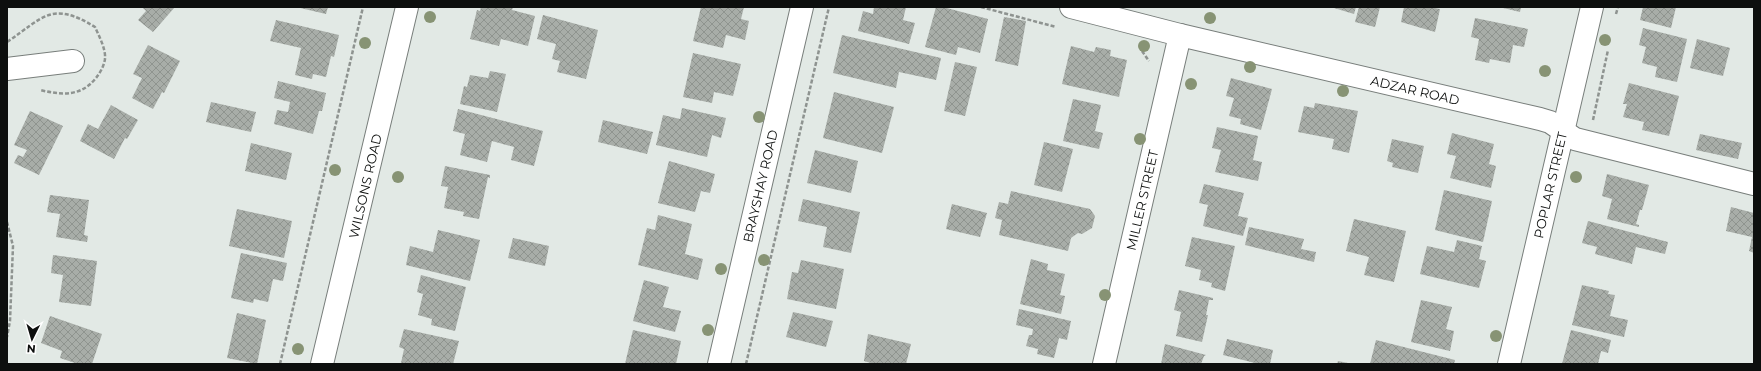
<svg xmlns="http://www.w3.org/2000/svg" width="1761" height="371" font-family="Montserrat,sans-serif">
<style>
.building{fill:url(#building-cross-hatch)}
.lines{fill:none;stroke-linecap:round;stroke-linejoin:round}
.minor-casing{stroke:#787e7b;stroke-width:24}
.path{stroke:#8e9390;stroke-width:2.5;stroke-dasharray:4 2;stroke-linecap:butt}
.minor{stroke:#fff;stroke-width:22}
.tree{fill:#879374}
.labels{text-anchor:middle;stroke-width:3.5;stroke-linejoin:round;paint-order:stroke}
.street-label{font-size:13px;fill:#0d0f0e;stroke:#fff}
</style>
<defs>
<pattern id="building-cross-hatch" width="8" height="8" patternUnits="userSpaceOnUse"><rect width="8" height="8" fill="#a8ada8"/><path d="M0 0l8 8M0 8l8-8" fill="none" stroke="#8f948f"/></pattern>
</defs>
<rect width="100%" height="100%" fill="#e2e9e5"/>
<!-- building -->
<g class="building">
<path d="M142,7H175L153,32L138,20L146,11Z"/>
<path d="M296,7H328L326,14Z"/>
<path d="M481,7H513L512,10L535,16L528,46L501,39L499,46L470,39L477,10L480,11Z"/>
<path d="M701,7H744L741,19L749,21L745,40L726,35L723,48L693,41Z"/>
<path d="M874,7H906L903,20L915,23L909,44L858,31L863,11L873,14Z"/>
<path d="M936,7H943L988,19L980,53L958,47L956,55L925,47Z"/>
<path d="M1334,7H1356L1354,14L1334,8Z"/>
<path d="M1359,7H1380L1375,27L1355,22Z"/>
<path d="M1404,7H1430L1440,9L1435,32L1401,22Z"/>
<path d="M1499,7H1521L1520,12Z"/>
<path d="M1643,7H1676L1671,28L1640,20Z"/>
<path d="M543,15L598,30L586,79L557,72L560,61L552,59L556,44L537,39Z"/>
<path d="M1004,17L1026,21L1018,66L995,61Z"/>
<path d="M1475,18L1528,29L1524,47L1513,45L1510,63L1490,59L1489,63L1475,60L1479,39L1471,37Z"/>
<path d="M276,20L339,35L334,57L331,56L326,77L313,74L312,79L295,75L301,48L270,41Z"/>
<path d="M1643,28L1687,39L1677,82L1655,77L1657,67L1642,63L1646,47L1639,45Z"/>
<path d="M842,35L941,58L936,80L899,72L896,88L833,73Z"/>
<path d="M1697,39L1730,48L1723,76L1690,68Z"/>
<path d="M148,45L180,61L164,93L162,92L153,109L132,98L142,78L133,74Z"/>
<path d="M1071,46L1094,52L1096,47L1111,50L1110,56L1127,60L1119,97L1062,84Z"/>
<path d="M693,53L741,64L733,96L714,92L712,103L683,97Z"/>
<path d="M955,62L977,67L965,116L944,111Z"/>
<path d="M490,71L506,74L497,112L460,104L464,86L467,87L470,75L488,78Z"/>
<path d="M1231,78L1272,89L1261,130L1240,124L1241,119L1229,116L1234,98L1226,96Z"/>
<path d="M278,81L326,93L322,111H319L313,134L274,124L277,110L288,112L290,102L274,98Z"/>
<path d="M1629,83L1679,96L1669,136L1642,130L1644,122L1623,117L1627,104H1623Z"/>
<path d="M834,92L894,107L882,153L823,138Z"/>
<path d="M1073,99L1101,105L1095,131L1103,133L1099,149L1063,141Z"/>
<path d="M211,102L256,112L251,132L206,122Z"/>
<path d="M1315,103L1358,111L1349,153L1332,149L1334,139L1298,132L1304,106L1314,108Z"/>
<path d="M111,105L138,120L127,139L125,138L114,159L80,141L88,124L98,129Z"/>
<path d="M682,108L726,118L721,138L712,135L707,157L656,145L663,115L680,119Z"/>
<path d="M458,109L543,131L534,166L511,160L514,147L492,141L487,162L460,155L465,134L453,131Z"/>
<path d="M30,111L63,126L39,175L14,163L18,155L23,157L27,150L14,145Z"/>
<path d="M603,120L653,132L647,154L598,142Z"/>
<path d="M1217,127L1258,136L1253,160L1262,162L1258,181L1215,172L1221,150L1212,148Z"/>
<path d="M1452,133L1494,144L1489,164L1496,166L1491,188L1450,178L1456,156L1447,154Z"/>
<path d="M1700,134L1742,143L1738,159L1696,150Z"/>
<path d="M1392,139L1424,146L1418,173L1392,167L1393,163L1387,161Z"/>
<path d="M1044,142L1073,149L1062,192L1034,185Z"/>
<path d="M251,143L292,153L286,180L245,171Z"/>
<path d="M815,150L858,161L851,193L807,183Z"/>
<path d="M669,161L715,174L710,193L701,191L695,212L658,203Z"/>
<path d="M445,166L490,175V178L488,177L479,219L463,216L464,212L444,208L448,187L441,186Z"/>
<path d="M1607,174L1649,185L1642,210H1640L1636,224L1639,225V227L1607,219L1612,199L1602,196Z"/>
<path d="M1204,184L1244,193L1238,216L1248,218L1243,236L1203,226L1208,205L1199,203Z"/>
<path d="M1444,190L1492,201L1483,242L1435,230Z"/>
<path d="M1011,191L1090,209L1095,216L1092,228L1082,234L1078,233L1071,238L1068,251L999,235L1002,220L995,218L999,202L1008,204Z"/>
<path d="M50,195L89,200L84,235L88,236L87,242L56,237L60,214L47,212Z"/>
<path d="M803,199L860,212L851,253L823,247L827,227L798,221Z"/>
<path d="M952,204L987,213L980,237L946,229Z"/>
<path d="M1731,207L1754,213V253L1749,251L1752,237L1726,231Z"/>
<path d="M237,209L292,221L284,258L229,246Z"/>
<path d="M658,215L692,224L685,254L703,259L698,280L638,265L647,228L655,230Z"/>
<path d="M1354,219L1406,231L1394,282L1364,275L1369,257L1346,251Z"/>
<path d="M1588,221L1668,242L1665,254L1636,247L1632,264L1595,254L1597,247L1582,243Z"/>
<path d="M1249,227L1304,239L1301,249L1316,252L1314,262L1245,245Z"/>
<path d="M438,230L480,240L470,281L406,265L410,246L433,252Z"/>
<path d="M1192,237L1235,246L1225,291L1211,287L1212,283L1199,280L1201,270L1185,266Z"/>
<path d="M513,238L549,246L545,266L508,258Z"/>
<path d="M1457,240L1482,246L1479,259L1486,261L1479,288L1420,274L1427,246L1454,252Z"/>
<path d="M241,253L287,263L283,281L273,279L268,302L254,299L253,303L231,298Z"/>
<path d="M53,255L97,261L91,306L59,302L63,275L51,273Z"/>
<path d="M1031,259L1048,264L1047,270L1065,274L1060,295L1065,296L1061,314L1020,304Z"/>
<path d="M801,260L844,269L836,309L787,299L792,272L798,273Z"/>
<path d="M421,275L466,287L455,331L431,325L432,319L418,315L423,294L417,292Z"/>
<path d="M644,280L669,287L663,307L681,311L675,332L633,321Z"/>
<path d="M1582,285L1609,291L1608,294L1615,295L1610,316L1628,320L1624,337L1572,325Z"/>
<path d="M1179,290L1213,298V300H1209L1206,315H1208L1202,342L1176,336L1181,312L1174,310Z"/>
<path d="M1421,300L1452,307L1446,329L1454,331L1450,351L1411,342Z"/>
<path d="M1019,309L1071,321L1067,340L1059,338L1054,358L1037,354L1038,349L1026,346L1029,335H1032L1033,329L1016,325Z"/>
<path d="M793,312L833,321L826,347L786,337Z"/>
<path d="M237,313L266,320L257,364L227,358Z"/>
<path d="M50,316L102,334L92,364H78L60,358L62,351L41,343Z"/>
<path d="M404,329L459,341L453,364L401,363L404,349L399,347Z"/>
<path d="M633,330L681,341L676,364H625Z"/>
<path d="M1571,330L1611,340L1608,353L1601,351L1598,364H1562Z"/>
<path d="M868,334L911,344L906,364H874L864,361Z"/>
<path d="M1227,339L1273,350L1270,364H1259L1223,355Z"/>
<path d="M1376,340L1455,360L1454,364H1370Z"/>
<path d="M1165,344L1206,355L1204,356L1201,364H1161Z"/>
<path d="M1338,361L1348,363V364H1337Z"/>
</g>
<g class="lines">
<defs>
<g id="minor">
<path d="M1071,7L1180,35L1540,119L1550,122L1575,139L1754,184"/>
<path d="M7,69L73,61"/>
<path d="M322,364L407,7"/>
<path d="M719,364L802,7"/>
<path d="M1104,364L1180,35"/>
<path d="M1509,364L1592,7"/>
</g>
</defs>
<!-- minor casing -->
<use href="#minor" class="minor-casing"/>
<!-- path -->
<g class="path">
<path d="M981,7L1056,27"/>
<path d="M1616,14L1618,7"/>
<path d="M7,42C43,18 51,0 95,27C99,36 106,49 105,59C104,66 100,73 96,78C81,97 61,95 40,90"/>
<path d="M1142,51L1149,61"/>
<path d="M1593,120L1608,50"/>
<path d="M7,222L13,246L10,321L7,337"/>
<path d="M280,364L363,7"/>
<path d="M746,364L829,7"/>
</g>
<!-- minor -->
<use href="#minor" class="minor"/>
</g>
<!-- trees -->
<g class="tree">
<circle cx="430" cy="17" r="6"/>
<circle cx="1210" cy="18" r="6"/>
<circle cx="1605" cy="40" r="6"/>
<circle cx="365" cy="43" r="6"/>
<circle cx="1144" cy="46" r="6"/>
<circle cx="1250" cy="67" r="6"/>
<circle cx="1545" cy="71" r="6"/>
<circle cx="1191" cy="84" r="6"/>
<circle cx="1343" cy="91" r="6"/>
<circle cx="759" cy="117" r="6"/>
<circle cx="1140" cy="139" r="6"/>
<circle cx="335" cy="170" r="6"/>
<circle cx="398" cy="177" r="6"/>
<circle cx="1576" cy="177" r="6"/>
<circle cx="764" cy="260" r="6"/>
<circle cx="721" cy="269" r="6"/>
<circle cx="1105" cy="295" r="6"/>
<circle cx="708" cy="330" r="6"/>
<circle cx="1496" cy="336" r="6"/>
<circle cx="298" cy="349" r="6"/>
</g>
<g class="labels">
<!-- street labels -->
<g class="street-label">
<text transform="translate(1415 90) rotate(13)" y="5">ADZAR ROAD</text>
<text transform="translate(1550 185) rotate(-77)" y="5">POPLAR STREET</text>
<text transform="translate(365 186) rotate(-77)" y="5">WILSONS ROAD</text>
<text transform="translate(760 186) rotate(-77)" y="5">BRAYSHAY ROAD</text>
<text transform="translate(1142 200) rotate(-77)" y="5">MILLER STREET</text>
</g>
</g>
<!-- border -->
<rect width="1761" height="371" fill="none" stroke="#0d0f0e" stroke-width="16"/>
<!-- north arrow -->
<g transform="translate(32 339) rotate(185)" stroke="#ffffff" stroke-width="3" paint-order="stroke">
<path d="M0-3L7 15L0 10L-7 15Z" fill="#0d0f0e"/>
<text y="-6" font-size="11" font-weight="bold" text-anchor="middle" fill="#0d0f0e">N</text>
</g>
</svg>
